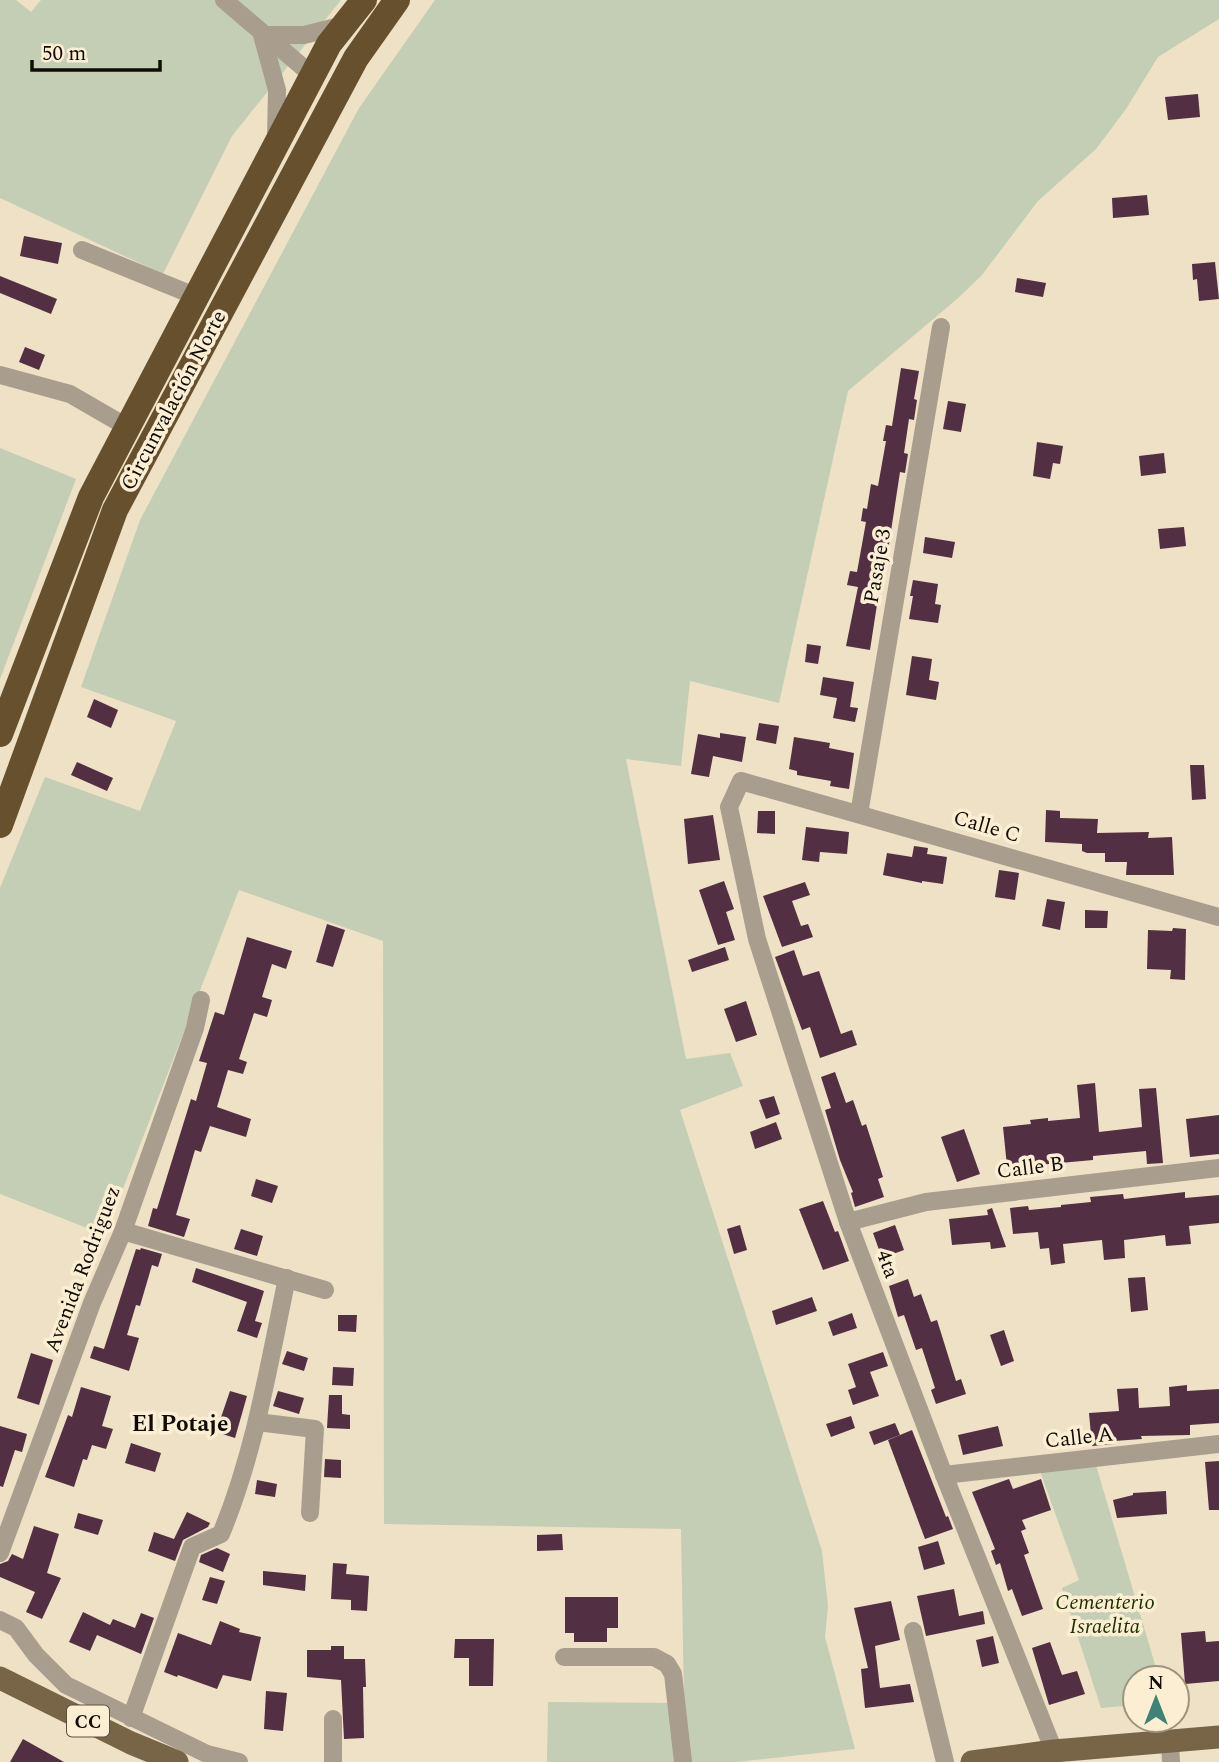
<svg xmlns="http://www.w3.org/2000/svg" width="1219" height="1762" font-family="Spectral,serif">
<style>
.green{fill:#c3ceb5}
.building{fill:#522f42}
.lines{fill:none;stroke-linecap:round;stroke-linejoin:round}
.minor{stroke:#a99e8e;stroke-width:18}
.major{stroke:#786548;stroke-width:23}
.highway{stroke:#67502e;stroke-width:26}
.labels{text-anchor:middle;stroke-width:7;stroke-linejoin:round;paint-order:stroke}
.shield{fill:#fbeed3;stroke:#565042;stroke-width:2}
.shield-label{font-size:19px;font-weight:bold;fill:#100c04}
.street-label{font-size:21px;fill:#100c04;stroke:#fbeed3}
.park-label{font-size:21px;font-style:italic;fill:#213102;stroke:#fbeed3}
.neighbourhood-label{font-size:23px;font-weight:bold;fill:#100c04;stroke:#fbeed3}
</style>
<rect width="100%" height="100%" fill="#eee1c6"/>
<!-- green -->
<g class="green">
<path d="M0,0H16L31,12L41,0H341L232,136L163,274L0,198Z"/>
<path d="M435,0H1219V19L1158,57L1126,109L1096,149L1038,201L982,275L957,299L848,391L779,703L690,681L681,766L626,759L686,1059L730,1053L743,1086L680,1110L822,1551L828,1606L825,1637L855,1749L736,1762H547L548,1702L684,1703L681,1529L384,1524L383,941L239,890L105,1235L0,1194V888L45,777L140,811L176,721L81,687L140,520L359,108Z"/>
<path d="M0,448L76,479L0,679Z"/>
<path d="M1095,1462L1159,1678H1135V1705L1101,1708L1062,1588L1079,1580L1040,1471Z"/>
</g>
<!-- building -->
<g class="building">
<path d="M1198,94L1200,117L1168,120L1165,97Z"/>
<path d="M1147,195L1149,215L1113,218L1112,198Z"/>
<path d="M24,236L62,243L58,264L20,256Z"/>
<path d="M1215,262L1219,299L1199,301L1197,279L1193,280L1192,264Z"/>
<path d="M0,276L57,299L51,314L0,293Z"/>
<path d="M1017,278L1046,283L1043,297L1015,292Z"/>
<path d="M25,347L45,355L39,370L19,362Z"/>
<path d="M901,368L919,371L914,399L917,400L914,420L909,419L904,453L908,454L905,473L900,472L886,564L876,563L871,597L878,598L870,650L846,646L858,587L847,585L850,571L857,572L866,522L861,521L863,508L867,509L871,484L878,486L886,441H883L886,425L892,426Z"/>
<path d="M948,401L966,404L961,432L943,429Z"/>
<path d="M1037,442L1063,446L1060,464L1053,463L1050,479L1033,476Z"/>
<path d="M1164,453L1166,473L1141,476L1139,456Z"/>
<path d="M1184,527L1186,546L1160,549L1158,529Z"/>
<path d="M925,537L955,542L952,558L923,553Z"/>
<path d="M913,580L938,584L935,604L941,605L938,623L909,619L913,596H910Z"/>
<path d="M807,644L821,646L818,664L805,662Z"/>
<path d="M912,656L932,659L929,680L939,682L936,700L906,695Z"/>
<path d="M823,677L854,682L850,707L858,708L855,722L833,718L837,698L820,695Z"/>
<path d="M94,699L118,710L111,728L87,717Z"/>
<path d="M759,723L779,726L776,744L756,740Z"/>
<path d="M720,733L746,737L742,762L713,756L709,777L691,774L698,734L720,738Z"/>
<path d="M794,737L830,743L829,748L854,753L849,789L830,786L831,781L797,775V771L789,769Z"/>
<path d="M77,762L113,778L107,791L71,775Z"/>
<path d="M1190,765H1204L1206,799L1192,800Z"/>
<path d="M1046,810L1060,811V818L1098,819L1097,833L1149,832L1148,838L1172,837L1174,875H1126L1127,862H1105V853H1087L1082,851V844L1045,842Z"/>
<path d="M758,811H775V834L757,833Z"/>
<path d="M713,815L720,860L688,864L684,819Z"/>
<path d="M806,827L849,832L847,854L820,852L819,862L802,860Z"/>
<path d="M914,846L928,848L927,854L947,857L943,884L922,881V883L883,875L887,853L912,857Z"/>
<path d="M999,870L1019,873L1015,900L995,897Z"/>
<path d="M724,881L734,909L726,912L735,940L718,945L699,890Z"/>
<path d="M805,882L810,895L792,901L801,926L808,924L813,937L782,947L763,896Z"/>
<path d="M1047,899L1065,902L1060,930L1042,926Z"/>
<path d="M1085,910L1108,911L1107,928H1085Z"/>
<path d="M327,924L345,930L333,967L316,962Z"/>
<path d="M1173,928L1186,929L1185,980L1170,979L1171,970L1147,969L1148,930L1172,931Z"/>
<path d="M247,937L292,951L286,969L272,964L262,997L272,1000L267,1017L254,1013L239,1059L247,1062L243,1074L228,1070L217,1107L251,1119L246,1137L210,1126L201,1152L195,1150L176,1215L190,1219L184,1237L148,1226L153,1208L157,1209L191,1099L196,1101L207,1063L199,1061L215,1012L224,1015Z"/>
<path d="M725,947L729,960L692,972L688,960Z"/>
<path d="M794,950L803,976L819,971L841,1034L852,1030L857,1045L820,1058L810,1027L802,1030L775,957Z"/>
<path d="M746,1001L757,1035L736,1042L724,1009Z"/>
<path d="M835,1072L846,1103L853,1100L862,1126L866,1124L883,1177L878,1179L884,1197L855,1207L851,1193L853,1192L840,1160L825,1110L831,1108L821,1077Z"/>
<path d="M1095,1083L1099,1132L1142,1127L1139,1089L1156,1088L1163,1163L1147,1164L1146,1151L1093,1156V1160L1027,1166L1028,1174L1008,1176L1003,1127L1031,1124L1030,1120L1048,1118V1121L1080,1118L1077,1085Z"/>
<path d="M774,1096L780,1114L766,1119L759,1100Z"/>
<path d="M1219,1115V1154L1190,1157L1186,1119Z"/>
<path d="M776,1122L782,1139L755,1149L750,1132Z"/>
<path d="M964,1129L980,1174L957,1182L941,1137Z"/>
<path d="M256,1179L278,1186L272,1203L251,1196Z"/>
<path d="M1185,1192V1198L1219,1195V1223L1189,1226L1191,1244L1166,1246L1165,1235L1124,1240L1125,1258L1104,1260L1102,1240L1063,1244L1065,1263L1051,1265L1049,1248L1040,1249L1038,1232L1013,1234L1010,1208L1028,1206L1029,1210L1061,1207V1205L1091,1202L1090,1197L1123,1194L1124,1199Z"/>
<path d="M823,1201L835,1232L838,1231L849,1261L823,1270L799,1209Z"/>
<path d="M992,1208L1006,1247L991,1249L990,1242L952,1245L949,1219L988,1215L987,1210Z"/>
<path d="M740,1225L747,1250L734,1254L727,1229Z"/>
<path d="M895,1225L904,1250L882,1258L873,1233Z"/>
<path d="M241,1229L263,1236L257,1256L234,1249Z"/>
<path d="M141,1248L162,1254L158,1267L152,1265L140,1306L136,1305L127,1335L139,1338L129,1371L90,1358L94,1346L104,1349L136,1249L140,1250Z"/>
<path d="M196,1268L264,1291L255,1321L262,1323L257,1338L237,1331L247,1302L192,1282Z"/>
<path d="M1145,1277L1148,1310L1131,1312L1128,1278Z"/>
<path d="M908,1279L914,1297L921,1294L931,1322L937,1320L956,1381L961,1379L966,1394L936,1404L931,1390L935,1388L922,1348L916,1350L904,1315L898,1317L889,1286Z"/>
<path d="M812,1297L817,1311L776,1325L772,1311Z"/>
<path d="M852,1313L857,1328L833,1336L828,1322Z"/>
<path d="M338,1315H357L356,1332L338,1331Z"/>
<path d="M1004,1330L1014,1361L1001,1366L990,1335Z"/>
<path d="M287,1351L308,1358L304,1371L282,1364Z"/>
<path d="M883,1352L888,1366L870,1372L879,1396L853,1405L848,1390L856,1387L848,1364Z"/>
<path d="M31,1353L53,1360L39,1405L17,1398Z"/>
<path d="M333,1367L354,1368L353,1386L332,1385Z"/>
<path d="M1187,1385V1391L1219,1389V1423L1190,1425V1435L1141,1436L1142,1439L1114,1441V1444L1092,1446L1089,1413L1119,1411L1117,1389L1138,1388L1139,1408L1170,1406L1169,1387Z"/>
<path d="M81,1387L111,1396L102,1426L113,1429L106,1449L92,1445L87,1460L83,1459L74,1487L45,1477L68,1415L72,1417Z"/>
<path d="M230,1391L247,1396L235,1438L216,1432Z"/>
<path d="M278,1391L304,1398L299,1414L273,1406Z"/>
<path d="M329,1395H342V1414L350,1415V1429L327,1428Z"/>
<path d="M851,1416L855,1428L831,1437L826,1424Z"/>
<path d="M895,1423L900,1435L874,1445L869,1432Z"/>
<path d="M0,1426L27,1434L22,1452L15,1450L3,1487L0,1486Z"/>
<path d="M998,1426L1003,1446L963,1455L958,1435Z"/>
<path d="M912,1430L946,1517L948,1516L953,1529L925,1539L888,1440Z"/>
<path d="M131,1443L161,1453L155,1472L125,1463Z"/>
<path d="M325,1459L341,1460V1478L324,1477Z"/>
<path d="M1219,1461V1510H1209L1205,1462Z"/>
<path d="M1009,1479L1013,1489L1041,1479L1051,1510L1022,1520L1026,1529L1021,1531L1029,1553L1024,1555L1043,1609L1022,1616L1012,1589L1008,1591L1000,1563L996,1565L991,1551L995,1549L972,1492Z"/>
<path d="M257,1480L277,1484L275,1497L255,1494Z"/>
<path d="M1166,1491L1167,1514L1117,1518L1113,1500L1133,1495V1493Z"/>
<path d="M187,1512L210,1523L208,1527L183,1540L175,1561L148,1551L154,1532L174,1539Z"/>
<path d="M78,1513L103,1520L98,1535L74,1528Z"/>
<path d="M34,1526L59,1534L47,1573L61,1578L42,1619L26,1612L35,1592L0,1577V1564L8,1561L12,1554L23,1559Z"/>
<path d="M562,1534L563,1550L537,1551V1535Z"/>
<path d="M938,1541L945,1564L924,1570L918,1547Z"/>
<path d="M217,1548L230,1554L223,1572L199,1562L201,1555Z"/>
<path d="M333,1563L347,1564L346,1574L369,1576L367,1611L351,1610V1600L331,1599Z"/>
<path d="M263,1571L306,1575L305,1591L263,1585Z"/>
<path d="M210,1577L225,1581L217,1604L202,1600Z"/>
<path d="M954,1589L959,1616L983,1611L985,1624L926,1636L917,1596Z"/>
<path d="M565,1597H618V1628H607V1642H574V1633H565Z"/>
<path d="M891,1601L900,1640L875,1646L880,1688L910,1684L914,1702L865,1708L861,1669L868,1668L854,1608Z"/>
<path d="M83,1612L110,1625L113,1619L135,1628L141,1613L154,1618L141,1654L97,1635L90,1651L69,1642Z"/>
<path d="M220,1621L240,1629L239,1632L261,1637L251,1681L223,1675L217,1689L178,1675L177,1677L164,1672L178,1633L211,1645Z"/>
<path d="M1205,1631L1206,1642L1219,1641V1681L1185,1684L1181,1633Z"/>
<path d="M993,1636L999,1663L982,1667L976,1640Z"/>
<path d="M455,1639H494L493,1686H469V1658H454Z"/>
<path d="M1050,1642L1062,1675L1077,1671L1085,1694L1049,1705L1032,1648Z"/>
<path d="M331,1646H344V1659H365L366,1687H363L364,1738L344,1739L341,1680L307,1677V1650H331Z"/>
<path d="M266,1691L287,1693L283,1731L264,1729Z"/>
<path d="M23,1739L64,1762H10Z"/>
</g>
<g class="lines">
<!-- minor -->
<g class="minor">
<path d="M224,0L312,75"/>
<path d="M276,137L277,90L262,35H304L344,25"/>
<path d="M82,250L195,296"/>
<path d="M0,375L70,394L127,427"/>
<path d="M859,814L941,327"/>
<path d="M848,1222L926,1202L1219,1168"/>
<path d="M123,1231L325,1290"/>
<path d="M257,1422L315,1429L310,1513"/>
<path d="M944,1475L1219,1444"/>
<path d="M0,1553L92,1303L123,1231L195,1028L201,1000"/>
<path d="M0,1620L16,1628L36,1655L66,1685L207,1754L239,1762"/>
<path d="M913,1631L945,1762"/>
<path d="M564,1657H654L667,1664L673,1674L683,1762"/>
<path d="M131,1718L192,1547L221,1534C255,1452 269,1364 287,1278"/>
<path d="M1170,1742L1171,1762"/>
<path d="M1054,1751L944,1475L848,1222L757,939L729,807L741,781L1219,917"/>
<path d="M333,1762V1719"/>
</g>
<!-- major -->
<g class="major">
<path d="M0,1678L131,1743L177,1762"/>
<path d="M972,1762L1054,1751L1219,1737"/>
</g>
<!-- highway -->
<g class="highway">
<path d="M0,734L91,497L329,44L364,0"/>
<path d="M0,825L115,510L356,58L397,0"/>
</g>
</g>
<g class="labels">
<!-- shield labels -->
<rect class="shield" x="67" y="1705.5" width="42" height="31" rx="5"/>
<g class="shield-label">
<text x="88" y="1728">CC</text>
</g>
<!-- street labels -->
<g class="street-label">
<text transform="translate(173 400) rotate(-62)" y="7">Circunvalación Norte</text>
<text transform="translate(877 566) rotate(-80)" y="7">Pasaje 3</text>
<text transform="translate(987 826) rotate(16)" y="7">Calle C</text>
<text transform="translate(1030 1167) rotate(-7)" y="7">Calle B</text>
<text transform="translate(888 1264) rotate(69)" y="7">4ta</text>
<text transform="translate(82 1269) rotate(-69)" y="7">Avenida Rodriguez</text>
<text transform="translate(1079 1437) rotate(-6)" y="7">Calle A</text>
</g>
<!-- park labels -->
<g class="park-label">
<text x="1105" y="1609">Cementerio<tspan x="1105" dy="24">Israelita</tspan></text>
</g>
<!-- neighbourhood labels -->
<g class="neighbourhood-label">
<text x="180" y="1431">El Potaje</text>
</g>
</g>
<!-- north arrow -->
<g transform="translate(1156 1699)"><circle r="33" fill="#fbeed3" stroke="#9d9480" stroke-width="2"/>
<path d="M0-5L12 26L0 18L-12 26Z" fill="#3f8377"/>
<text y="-10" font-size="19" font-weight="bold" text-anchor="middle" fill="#100c04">N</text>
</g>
<!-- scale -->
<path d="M32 60v10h128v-10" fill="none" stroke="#100c04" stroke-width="3.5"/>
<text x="42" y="60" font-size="21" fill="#100c04" stroke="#fbeed3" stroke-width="5" paint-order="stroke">50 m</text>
</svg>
